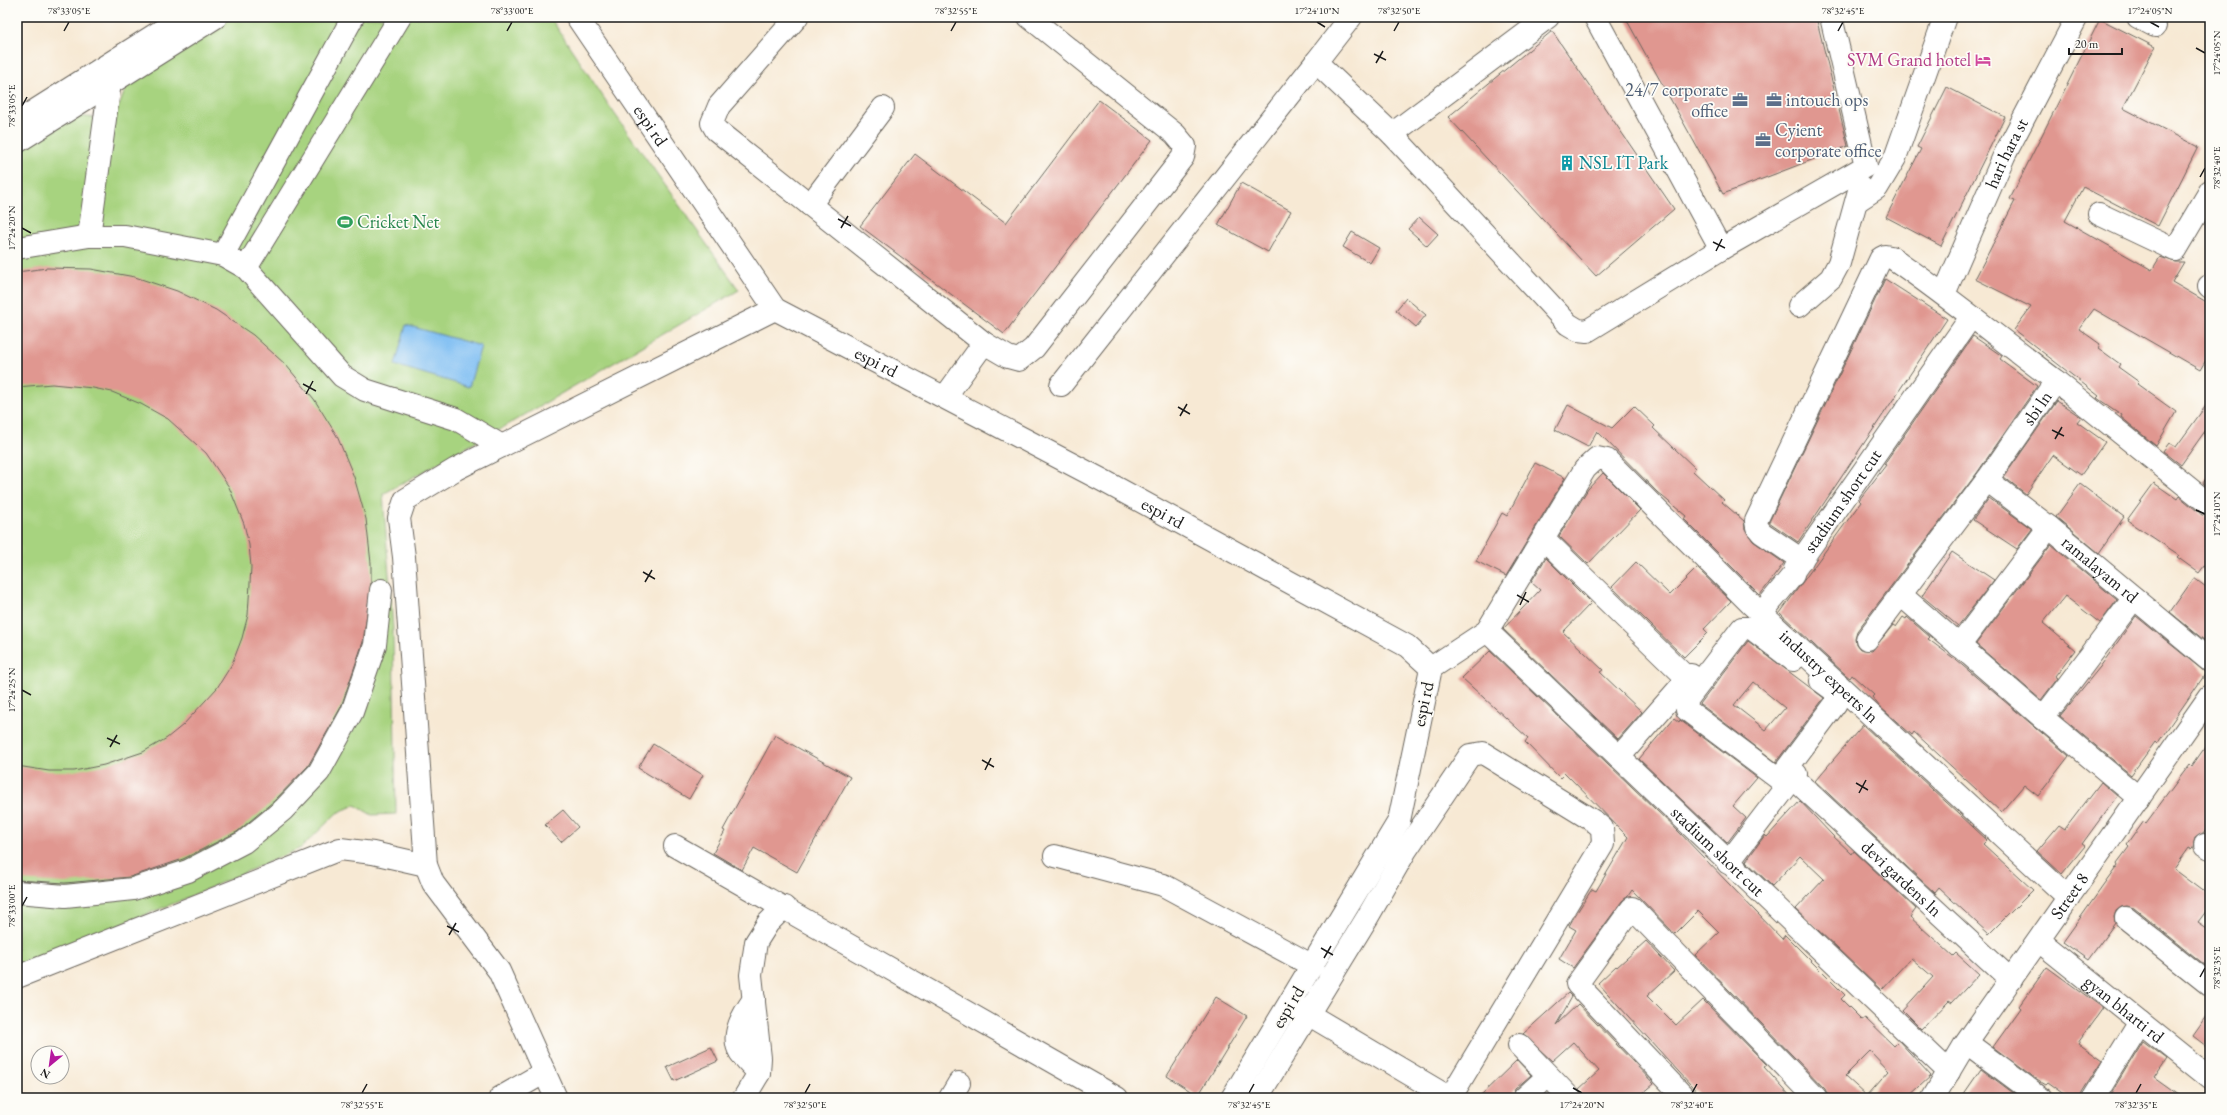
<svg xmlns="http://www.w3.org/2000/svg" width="2227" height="1115" font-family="'EB Garamond',serif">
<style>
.green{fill:#a7d37f;stroke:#62784e}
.water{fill:#7ebef3;stroke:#4d6d88}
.building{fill:#e09790;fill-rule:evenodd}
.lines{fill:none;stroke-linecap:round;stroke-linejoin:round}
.minor-casing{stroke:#69645c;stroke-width:24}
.minor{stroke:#fff;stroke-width:22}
.ticks{fill:none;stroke:#1c1c1c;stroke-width:1.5}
.labels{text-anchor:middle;stroke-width:3.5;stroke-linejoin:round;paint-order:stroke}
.hotel-label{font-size:18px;fill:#b23c85;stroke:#fdfcf7;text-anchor:end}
.service-label{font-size:18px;fill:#4e5e75;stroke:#fdfcf7;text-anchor:start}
.street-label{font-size:18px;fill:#1c1c1c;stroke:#fdfcf7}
.culture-label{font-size:18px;fill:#0d838f;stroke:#fdfcf7;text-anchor:start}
.leisure-label{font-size:18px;fill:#27864d;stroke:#fdfcf7;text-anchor:start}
.neatline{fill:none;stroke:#1c1c1c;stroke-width:1.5}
.ticks-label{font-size:10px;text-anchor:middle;fill:#1c1c1c}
</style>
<rect width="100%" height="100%" fill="#fdfcf7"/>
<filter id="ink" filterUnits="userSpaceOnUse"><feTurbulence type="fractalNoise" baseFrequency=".025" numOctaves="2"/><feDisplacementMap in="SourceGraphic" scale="8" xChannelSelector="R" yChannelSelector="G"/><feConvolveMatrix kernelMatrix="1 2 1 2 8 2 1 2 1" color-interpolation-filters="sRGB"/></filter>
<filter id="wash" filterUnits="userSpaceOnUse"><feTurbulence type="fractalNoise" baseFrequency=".012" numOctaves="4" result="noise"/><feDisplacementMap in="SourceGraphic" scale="16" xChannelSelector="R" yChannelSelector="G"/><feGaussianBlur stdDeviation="0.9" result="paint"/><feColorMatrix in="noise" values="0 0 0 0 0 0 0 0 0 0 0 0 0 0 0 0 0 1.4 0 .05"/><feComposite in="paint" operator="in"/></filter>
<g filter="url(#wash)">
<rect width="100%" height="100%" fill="#f7e9d4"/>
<!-- green -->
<path class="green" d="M216,17H550L612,110L739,290L521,417L383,494L393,629L396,814L372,815L355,805L337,813L301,848L175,903L17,966V152L74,116L114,119L132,72Z"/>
<!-- water -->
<path class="water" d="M406,325L481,346L469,387L395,365Z"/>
<g id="blocks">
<!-- building -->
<g class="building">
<path d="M1625,17H1816L1848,146L1723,194Z"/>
<path d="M2100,19L2155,47L2123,108L2198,147L2158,226L2083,187L2065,221L2152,270L2160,257L2175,262H2184L2172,282L2210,304V353L2200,370L2094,309L2079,329L2100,344L2098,348L2120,364L2118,367L2139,382L2137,384L2176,412L2156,446L2121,417L2122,415L2097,398L2099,396L2014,330L2031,307L1975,279L2015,201L2010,199Z"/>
<path d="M1552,31L1674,209L1596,276L1448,117Z"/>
<path d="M1947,87L2005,117L1941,246L1886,217L1921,149L1917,147Z"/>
<path d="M1099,100L1152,140L1004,334L860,226L915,154L1006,223Z"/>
<path d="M1241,183L1291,211L1268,252L1218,225Z"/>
<path d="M1419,217L1438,234L1427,246L1408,229Z"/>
<path d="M1352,232L1379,248L1370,263L1343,247Z"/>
<path d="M47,268L91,269L135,277L177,291L216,310L253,335L286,365L314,399L337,436L354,477L366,519L371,563V583L363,642L341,707L308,766L274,801L237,832L183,859L130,877L65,883L17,880V766L49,771H74L104,765L143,752L167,738L183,725L217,688L232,664L242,638L248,615L251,567L249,545L244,524L229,487L206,453L168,419L141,404L112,392L93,388L52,384L17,387V272Z"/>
<path d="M1885,279L1947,319L1798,542L1769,522Z"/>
<path d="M1406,298L1426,315L1416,327L1396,310Z"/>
<path d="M1973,336L2002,356L2000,359L2037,386L1977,473L1857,631L1855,638L1856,644L1860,649L1872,651L1893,625L1896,627L1903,617L1906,619L1907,617L1930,637L1928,639L1956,660L2069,756L2038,796L2024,785L2001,812L1914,732L1912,735L1880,707L1872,697L1874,695L1852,675L1850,678L1846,675L1780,613L1861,502L1859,500L1886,465L1884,464Z"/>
<path d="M2210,400V424L2181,465L2163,451L2169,443L2176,447Z"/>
<path d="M2057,401L2081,417L2077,422L2105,442L2081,475L2053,455L2026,494L2004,477Z"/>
<path d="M1568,405L1612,428L1634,406L1655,426L1653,428L1695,468L1693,471L1724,500L1722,502L1744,521L1745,529L1753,541L1784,563L1760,595L1684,519L1686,516L1657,492L1597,431L1588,447L1555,430Z"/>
<path d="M1535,463L1565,478L1506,576L1476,561L1502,513L1507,516Z"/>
<path d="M2210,472V489L2203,483Z"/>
<path d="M1603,473L1640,510L1588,564L1559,536L1588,489Z"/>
<path d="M2154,483L2177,499L2179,496L2202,515L2210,517V558L2199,573L2177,557L2179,555L2127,520Z"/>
<path d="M2080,484L2124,517L2099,553L2056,517Z"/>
<path d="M1989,498L2032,529L2017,549L1973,520Z"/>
<path d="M2051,545L2117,600L2100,623L2065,596L2043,623L2075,650L2055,676L2058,678L2041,700L1976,644Z"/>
<path d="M1952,552L1994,580L1958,626L1922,596Z"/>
<path d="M1546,558L1591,603L1563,632L1603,670L1600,672L1642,712L1618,739L1503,629L1540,590L1531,582Z"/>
<path d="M1636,562L1670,595L1697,568L1731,601L1704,629L1708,633L1684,657L1612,587Z"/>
<path d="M2194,578L2210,590V645L2170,612Z"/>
<path d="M2136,616L2206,673L2157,744L2155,742L2131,775L2060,716L2100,667Z"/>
<path d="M1748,641L1824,698L1776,762L1700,704ZM1753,682L1785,708L1766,730L1734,705Z"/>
<path d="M1490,651L1678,831L1782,939L1785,935L1845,995L1841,999L1862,1020L1865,1018L1894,1046L1899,1041L1931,1076L1907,1098H1829L1825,1089L1695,955L1719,932L1698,911L1675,934L1632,890L1628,896L1622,901L1573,968L1559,959L1576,930L1569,926L1574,917L1592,889L1596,891L1628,837L1565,773L1560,778L1525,742L1528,738L1462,678ZM1870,1051L1889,1071L1867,1096L1845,1076Z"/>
<path d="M1674,718L1679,722L1680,720L1757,778L1733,806L1746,818L1727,843L1639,759Z"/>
<path d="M1863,725L1987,840L1983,844L2033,890L1989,934L1939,888L1935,893L1815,781Z"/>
<path d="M775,735L850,777L797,872L754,848L742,870L713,853L725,831L723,830Z"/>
<path d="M2210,740V823L2203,833L2195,838L2193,847L2191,849L2189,848L2174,869L2210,896V906L2198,922L2210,930V969L2134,908L2127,906L2121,907L2116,911L2114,917L2115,923L2088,960L2063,942L2118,865L2117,863L2129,847L2127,845L2144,821L2146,823L2190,764L2192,766Z"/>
<path d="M653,744L703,775L689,799L638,768Z"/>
<path d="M2101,782L2117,796L2082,844L2085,846L2062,874L2037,851L2059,825L2065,829Z"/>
<path d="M1800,801L1832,835L1852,854L1854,851L1916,909L1910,917L1953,956L1956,953L1979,974L1952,1003L1949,1001L1922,1029L1903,1010L1933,977L1911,958L1881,990L1796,909L1824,879L1800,856L1772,886L1746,861L1765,835L1767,837Z"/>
<path d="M563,810L578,827L561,842L545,825Z"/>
<path d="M1646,941L1674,971L1647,996L1676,1025L1703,1000L1767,1065L1764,1067L1792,1098H1703L1678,1071L1598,983L1616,966L1617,967Z"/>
<path d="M2047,967L2103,1008L2078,1043L2102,1060L2082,1091L2081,1098H2069L2047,1082L2045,1084L2035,1078L1993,1047L2021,1008L2019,1006Z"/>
<path d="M1568,993L1572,997L1556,1025L1578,1004L1654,1084L1637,1098H1582L1579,1089L1599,1071L1573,1042L1552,1061L1523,1034Z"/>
<path d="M1216,997L1247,1016L1198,1096L1167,1076Z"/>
<path d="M2210,1012V1049L2193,1036Z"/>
<path d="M2143,1041L2167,1059L2154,1078L2182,1098H2108Z"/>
<path d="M711,1047L718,1061L674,1081L667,1067Z"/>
<path d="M1517,1060L1531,1075L1515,1089L1512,1098H1478Z"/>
<path d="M1981,1069L2020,1098H1961Z"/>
</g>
</g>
</g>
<g filter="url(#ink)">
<use href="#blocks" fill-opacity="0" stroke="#69645c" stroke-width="1"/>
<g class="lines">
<defs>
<g id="minor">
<path id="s1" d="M577,17L775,309L1102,480L1407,646L1431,668L1399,821L1232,1098"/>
<path d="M797,17L719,106L712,123L716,130L984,343L1008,357L1019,360L1034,348L1183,157L1185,146L1175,134L1029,17"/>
<path d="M1351,17L1316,62L1392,134L1568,324L1578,330L1587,331L1721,249L1595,17"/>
<path d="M2138,17L2155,26"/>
<path d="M17,122L183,17"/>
<path d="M1392,134L1548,17"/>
<path d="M17,142L216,17"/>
<path d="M1857,201L1877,188L1895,158L1945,17"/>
<path d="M810,205L883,108"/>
<path d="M2099,214L2175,250L2210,191"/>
<path d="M89,236L111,75"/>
<path d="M17,248L89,236H125L223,255L246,268L342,376L365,390L456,419L502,446"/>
<path d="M1721,249L1866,166L1831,17"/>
<path d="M223,255L353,17"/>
<path d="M246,268L400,17"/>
<path d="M2209,286L2210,287"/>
<path id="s2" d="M1944,294L2004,156L2077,17"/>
<path d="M1799,306L1831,278L1839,263L1860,187"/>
<path d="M1061,385L1316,62"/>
<path d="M945,397L984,343"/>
<path id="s3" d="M1987,480L2049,527L2210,661"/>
<path d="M1544,539L1688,679"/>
<path d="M1802,560L1762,533L1757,527L1756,521L1881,258L1885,256L1891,257C1948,296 2001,340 2056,381"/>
<path id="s4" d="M1795,569L1971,317"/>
<path d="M1901,595L2043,718L2139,798"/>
<path d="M1761,614L1793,575"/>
<path id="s5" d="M1487,631L1949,1072"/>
<path id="s6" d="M1867,639L1987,480L2056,381L2210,505"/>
<path d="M1959,646L2049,527"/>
<path id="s7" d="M1431,668L1487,631L1585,469L1597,458L1607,460L1752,605L2069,898"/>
<path d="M2043,718L2134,598"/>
<path d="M1619,757L1691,675"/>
<path id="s8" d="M1793,778L2011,980"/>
<path d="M1779,779L1836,703V692L1821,681"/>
<path d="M1787,785L1687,710L1686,701L1742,628H1751L1793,660"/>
<path d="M2205,845L2210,848"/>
<path d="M675,846L1117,1098"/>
<path d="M1055,856L1163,885L1313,966"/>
<path d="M1728,863L1796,774"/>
<path d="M17,892L65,896L133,889L188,871L244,842L283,810L319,772L352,712L375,645L381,590"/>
<path d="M2126,918L2210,985"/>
<path id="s9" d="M2039,941L2210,1078"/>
<path d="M17,977L340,849L373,853L426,865"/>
<path d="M754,999C744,1013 730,1035 740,1052C745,1059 753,1067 759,1073"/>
<path d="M1296,1007L1450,1098"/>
<path d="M1967,1043L2041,1098"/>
<path d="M1519,1045L1570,1098"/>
<path d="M500,1098L545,1072"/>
<path d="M556,1098L499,971L433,883L426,865L404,557L399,518L405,500L456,469L775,309"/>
<path d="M744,1098L759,1073L760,1058L751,975L756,942L768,923L784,907"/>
<path d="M950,1098L959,1083"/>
<path d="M1257,1098L1367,918L1406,850L1470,755L1483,753L1595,822L1602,828L1603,844L1450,1098"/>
<path d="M1524,1098L1548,1076"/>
<path d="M1685,1098L1577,984L1632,908L1816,1098"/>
<path id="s10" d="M1933,1098L1964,1046L2210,696"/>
<path d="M2093,1098L2140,1022"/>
</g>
</defs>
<!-- minor casing -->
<use href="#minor" class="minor-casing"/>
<!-- minor -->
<use href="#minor" class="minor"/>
</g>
</g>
<!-- ticks -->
<path class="ticks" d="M1317,22L1325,27M2150,22L2159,27M64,31L69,22M507,31L512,22M951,31L956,22M1394,31L1399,22M1838,31L1843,22M2196,48L2205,53M1374,54L1386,60M1376,63L1383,51M22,106L27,97M2200,177L2205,168M838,219L851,226M22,228L31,233M841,228L848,216M1713,242L1725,248M1716,251L1722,239M303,384L316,391M306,394L313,381M1178,407L1190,414M1180,416L1187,404M2052,430L2064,436M2055,439L2062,427M2196,510L2205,514M643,572L655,579M645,582L652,570M1517,595L1529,602M1520,605L1526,592M22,690L31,695M107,738L120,744M110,747L117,735M982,760L994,767M985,770L991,758M1856,783L1868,790M1859,793L1866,780M22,906L27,897M447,926L459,932M449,935L456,923M1321,948L1333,955M1324,958L1331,946M2200,977L2205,968M1573,1088L1582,1093M362,1093L367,1084M805,1093L810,1084M1249,1093L1254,1084M1692,1093L1697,1084M2136,1093L2141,1084"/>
<!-- icons -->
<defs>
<symbol id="hotel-bare" viewBox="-9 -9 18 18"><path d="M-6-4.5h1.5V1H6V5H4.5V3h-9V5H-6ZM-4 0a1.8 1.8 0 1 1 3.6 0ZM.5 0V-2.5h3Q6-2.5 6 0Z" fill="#d1479c" stroke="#fdfcf7" stroke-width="2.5" paint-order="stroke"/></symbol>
<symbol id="office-bare" viewBox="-9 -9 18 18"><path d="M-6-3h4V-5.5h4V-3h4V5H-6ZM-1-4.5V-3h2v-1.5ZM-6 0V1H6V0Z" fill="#5c6f8a" stroke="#fdfcf7" stroke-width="2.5" paint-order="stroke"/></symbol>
<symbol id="building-bare" viewBox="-9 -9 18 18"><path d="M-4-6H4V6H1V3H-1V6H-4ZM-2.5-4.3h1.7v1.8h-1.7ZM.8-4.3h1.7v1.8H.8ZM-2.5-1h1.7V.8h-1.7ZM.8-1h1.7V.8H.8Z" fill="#0f9aa8" stroke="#fdfcf7" stroke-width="2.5" paint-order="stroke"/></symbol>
<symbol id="stadium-bare" viewBox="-9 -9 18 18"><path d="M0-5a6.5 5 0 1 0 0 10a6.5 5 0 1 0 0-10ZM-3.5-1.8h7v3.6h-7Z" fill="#2e9e5b" stroke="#fdfcf7" stroke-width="2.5" paint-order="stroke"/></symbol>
</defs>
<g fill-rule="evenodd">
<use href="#hotel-bare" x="1972" y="49" width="22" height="22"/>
<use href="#office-bare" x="1729" y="89" width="22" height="22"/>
<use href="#office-bare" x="1763" y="89" width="22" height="22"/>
<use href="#office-bare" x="1752" y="129" width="22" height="22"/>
<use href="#building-bare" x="1556" y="152" width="22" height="22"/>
<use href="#stadium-bare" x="334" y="211" width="22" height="22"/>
</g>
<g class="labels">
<!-- hotel labels -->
<g class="hotel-label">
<text x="1971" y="66">SVM Grand hotel</text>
</g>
<!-- service labels -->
<g class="service-label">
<text x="1728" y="96" text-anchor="end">24/7 corporate<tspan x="1728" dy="21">office</tspan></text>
<text x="1786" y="106">intouch ops</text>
<text x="1775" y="136">Cyient<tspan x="1775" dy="21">corporate office</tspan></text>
</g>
<!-- street labels -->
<g class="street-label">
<text dy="6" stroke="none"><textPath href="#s1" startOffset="131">espi rd</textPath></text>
<text dy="6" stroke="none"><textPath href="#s2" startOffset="154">hari hara st</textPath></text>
<text dy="6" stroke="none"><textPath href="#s1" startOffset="467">espi rd</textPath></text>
<text dy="6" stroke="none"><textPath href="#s6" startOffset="287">sbi ln</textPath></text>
<text dy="6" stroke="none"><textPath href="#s4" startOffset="83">stadium short cut</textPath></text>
<text dy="6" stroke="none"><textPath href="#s1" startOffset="791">espi rd</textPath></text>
<text dy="6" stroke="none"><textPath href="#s3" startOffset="144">ramalayam rd</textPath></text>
<text dy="6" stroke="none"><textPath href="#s7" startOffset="593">industry experts ln</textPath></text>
<text transform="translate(1423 704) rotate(-78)" y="6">espi rd</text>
<text dy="6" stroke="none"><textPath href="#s5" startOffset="319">stadium short cut</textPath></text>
<text dy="6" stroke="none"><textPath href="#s8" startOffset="148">devi gardens ln</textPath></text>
<text dy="6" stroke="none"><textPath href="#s10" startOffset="244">Street 8</textPath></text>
<text transform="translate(1288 1007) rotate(-59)" y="6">espi rd</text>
<text dy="6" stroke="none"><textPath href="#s9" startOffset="109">gyan bharti rd</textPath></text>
</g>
<!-- culture labels -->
<g class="culture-label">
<text x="1579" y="169">NSL IT Park</text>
</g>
<!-- leisure labels -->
<g class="leisure-label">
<text x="357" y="228">Cricket Net</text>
</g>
</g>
<!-- margin -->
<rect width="2227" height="1115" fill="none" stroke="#fdfcf7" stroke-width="44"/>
<!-- north arrow -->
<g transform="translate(50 1065) rotate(209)"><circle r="19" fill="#fdfcf7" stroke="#a3a29f"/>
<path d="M0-3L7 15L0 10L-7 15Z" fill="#b5179e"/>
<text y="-6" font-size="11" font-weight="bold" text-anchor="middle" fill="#1c1c1c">N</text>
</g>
<!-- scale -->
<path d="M2069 48v6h53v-6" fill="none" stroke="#1c1c1c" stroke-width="2"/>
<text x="2075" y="48" font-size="12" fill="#1c1c1c" stroke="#fdfcf7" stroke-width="3" paint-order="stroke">20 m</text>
<rect x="22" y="22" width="2183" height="1071" class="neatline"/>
<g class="ticks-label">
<text x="69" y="14">78°33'05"E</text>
<text x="512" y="14">78°33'00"E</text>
<text x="956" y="14">78°32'55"E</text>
<text x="1317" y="14">17°24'10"N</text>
<text x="1399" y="14">78°32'50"E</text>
<text x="1843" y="14">78°32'45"E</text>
<text x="2150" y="14">17°24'05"N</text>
<text transform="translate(2216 53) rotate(-90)" y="4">17°24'05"N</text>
<text transform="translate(11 106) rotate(-90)" y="4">78°33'05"E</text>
<text transform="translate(2216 168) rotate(-90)" y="4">78°32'40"E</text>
<text transform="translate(11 228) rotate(-90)" y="4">17°24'20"N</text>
<text transform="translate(2216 514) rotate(-90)" y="4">17°24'10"N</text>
<text transform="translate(11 690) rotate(-90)" y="4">17°24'25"N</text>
<text transform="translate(11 906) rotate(-90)" y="4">78°33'00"E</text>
<text transform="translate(2216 968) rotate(-90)" y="4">78°32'35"E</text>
<text x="362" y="1108">78°32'55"E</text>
<text x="805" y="1108">78°32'50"E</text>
<text x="1249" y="1108">78°32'45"E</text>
<text x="1582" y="1108">17°24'20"N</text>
<text x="1692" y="1108">78°32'40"E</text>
<text x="2136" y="1108">78°32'35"E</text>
</g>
</svg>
